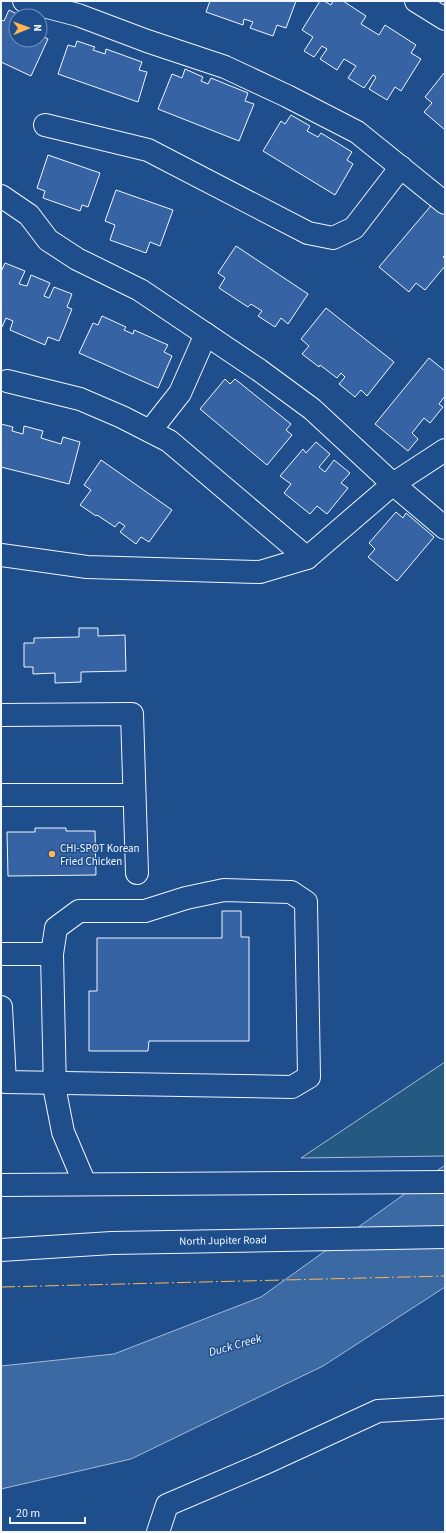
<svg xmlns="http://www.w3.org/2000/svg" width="446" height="1533" font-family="'Source Sans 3',sans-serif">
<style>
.green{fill:#245a82;stroke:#a8bbd7}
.water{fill:#3b69a3;stroke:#a8bbd7}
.building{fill:#3563a3;stroke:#f2f6ff}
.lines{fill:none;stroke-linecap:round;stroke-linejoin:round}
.minor-casing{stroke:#f2f6ff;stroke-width:24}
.major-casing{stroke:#f2f6ff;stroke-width:24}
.minor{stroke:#1f4e8c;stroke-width:22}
.major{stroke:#1f4e8c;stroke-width:22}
.power{stroke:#ffb74d;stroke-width:1;stroke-dasharray:14 3 2 3;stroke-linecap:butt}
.poi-dot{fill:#ffb74d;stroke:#1f4e8c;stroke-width:1.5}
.labels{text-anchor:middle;stroke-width:3;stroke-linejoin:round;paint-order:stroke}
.poi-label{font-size:11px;fill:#f2f6ff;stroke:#1f4e8c;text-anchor:start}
.street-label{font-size:11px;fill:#f2f6ff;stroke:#1f4e8c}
.water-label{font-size:12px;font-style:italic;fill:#f2f6ff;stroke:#1f4e8c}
</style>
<rect width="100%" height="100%" fill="#1f4e8c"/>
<!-- green -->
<path class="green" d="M445,1062V1156L301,1158Z"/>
<!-- water -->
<path class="water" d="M445,1165V1287L323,1366L131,1459L1,1489V1366L114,1354L261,1297Z"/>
<!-- building -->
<g class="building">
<path d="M210,1H296L286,28L277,25L273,36L250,28L253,22L244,19L243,25L206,12Z"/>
<path d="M320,1H324L331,5L333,1H343L366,16L361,24L379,35L385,25L416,45L411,53L421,59L401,91L395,87L387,100L369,89L376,77L373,75L364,88L348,78L356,66L344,59L337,70L320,59L327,49L322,46L314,57L304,51L313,37L302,30Z"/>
<path d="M9,10L21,16H16V40H40V35L48,39L31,76L1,62V20L4,21Z"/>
<path d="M77,41L95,47L93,50L105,54L106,49L142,62L139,70L147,72L138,102L58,74L68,45L75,47Z"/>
<path d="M185,69L203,77L201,81L208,84L211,78L248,93L245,101L254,104L239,141L158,109L172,74L182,78Z"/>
<path d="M444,73H445V130L424,112L432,103L425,97Z"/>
<path d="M291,115L310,126L307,131L318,137L321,133L352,152L347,160L353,164L335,195L263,151L281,121L285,124Z"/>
<path d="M48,155L100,173L88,207L82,205L80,211L43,198L45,191L37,188Z"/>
<path d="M116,190L173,210L160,246L150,242L146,253L110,240L115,225L105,221Z"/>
<path d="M435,201L445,210V255L443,257L445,258V266L425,290L416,283L409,292L379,267Z"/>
<path d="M236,246L308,294L288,324L281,318L275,327L258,316L262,311L251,304L248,307L219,288L225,278L218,273Z"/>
<path d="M5,263L25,271L19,284L27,286L31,275L50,283L44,296L49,298L54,287L72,294L67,307L72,309L59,341L48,337L45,345L10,330L13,321L6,318L2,327H1V272Z"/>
<path d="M326,308L394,362L367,396L361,390L355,397L339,384L345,377L341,373L337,378L320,365L319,367L302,354L309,346L301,339Z"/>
<path d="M102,316L126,327L124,330L133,334L134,330L168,345L164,352L172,356L158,388L79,353L93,323L98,325Z"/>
<path d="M429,358L445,371V396L439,404L443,407L430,423L424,418L412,433L418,439L408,451L375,424Z"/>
<path d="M225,379L230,384L235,379L291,424L286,430L292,435L267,465L200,409Z"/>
<path d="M1,424L13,427L12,431L23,434L24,426L43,431L41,438L61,444L63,437L80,442L69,484L1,467Z"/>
<path d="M316,442L330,454L319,467L325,472L334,460L350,473L341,483L348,488L327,514L317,506L310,514L284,493L291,484L280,476L303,449L306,453Z"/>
<path d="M101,460L172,510L149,542L141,537L136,544L120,532L125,526L119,522L115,527L97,515L96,516L80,505L91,490L84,485Z"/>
<path d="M396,512L403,518L406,513L434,537L397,581L368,557L375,549L369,543Z"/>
<path d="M79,628H98V636L125,635L126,671L81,672V682L55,683V673L33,674V667H24V643H34V638L79,637Z"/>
<path d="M35,828H66V831H95L96,875L8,876L7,832H35Z"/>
<path d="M222,911H241V937H249V1041H149L148,1051H89V991H97V938H222Z"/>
</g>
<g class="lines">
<defs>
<g id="minor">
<path d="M24,1L78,15L147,41L225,67L287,96L357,132L445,203"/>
<path d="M416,1L445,19"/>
<path d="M45,125L148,150L308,233L333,238L354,228L401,167"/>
<path d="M1,196L29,215L48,240L77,259L140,290L259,370L312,409L393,484L445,528"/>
<path d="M7,381L80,399L122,417L169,441L307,558"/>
<path d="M150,431L180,393L206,334"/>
<path d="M1,555L87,567L260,572L307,558L393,484L445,450"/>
<path d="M1,715L132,714L137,873"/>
<path d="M1,795H134"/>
<path d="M1,954H52L55,1091L63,1132L85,1184"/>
<path d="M1,1007L5,1082L292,1087L309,1077L306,902L291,892L224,890L186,898L145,911H79L56,928L52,954"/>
<path d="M158,1532L167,1505L263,1464L378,1411L445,1407"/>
</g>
<g id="major">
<path d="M1,1185L445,1182"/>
<path d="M1,1250L112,1243L445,1237"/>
</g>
</defs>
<!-- minor casing -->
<use href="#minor" class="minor-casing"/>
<!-- major casing -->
<use href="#major" class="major-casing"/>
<!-- minor -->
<use href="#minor" class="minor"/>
<!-- major -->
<use href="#major" class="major"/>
<!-- power -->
<path class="power" d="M1,1287L445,1276"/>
</g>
<!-- markers -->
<circle class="poi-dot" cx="52" cy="854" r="4"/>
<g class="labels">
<!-- poi labels -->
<g class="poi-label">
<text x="60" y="852">CHI-SPOT Korean<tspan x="60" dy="13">Fried Chicken</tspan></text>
</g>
<!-- street labels -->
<g class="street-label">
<text transform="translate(223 1240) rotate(-1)" y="4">North Jupiter Road</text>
</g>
<!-- water labels -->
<g class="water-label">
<text transform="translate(235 1345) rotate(-16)" y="4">Duck Creek</text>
</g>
</g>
<!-- border -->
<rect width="446" height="1533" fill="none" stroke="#f2f6ff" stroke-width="4"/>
<!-- north arrow -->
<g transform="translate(28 28) rotate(89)"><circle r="19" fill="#1f4e8c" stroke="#7391ba"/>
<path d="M0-3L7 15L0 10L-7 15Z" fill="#ffb74d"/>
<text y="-6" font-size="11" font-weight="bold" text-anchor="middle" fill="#f2f6ff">N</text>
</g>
<!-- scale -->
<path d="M10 1517v6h75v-6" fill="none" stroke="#f2f6ff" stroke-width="2"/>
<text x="16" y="1517" font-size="12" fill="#f2f6ff" stroke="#1f4e8c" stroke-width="3" paint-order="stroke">20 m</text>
</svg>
